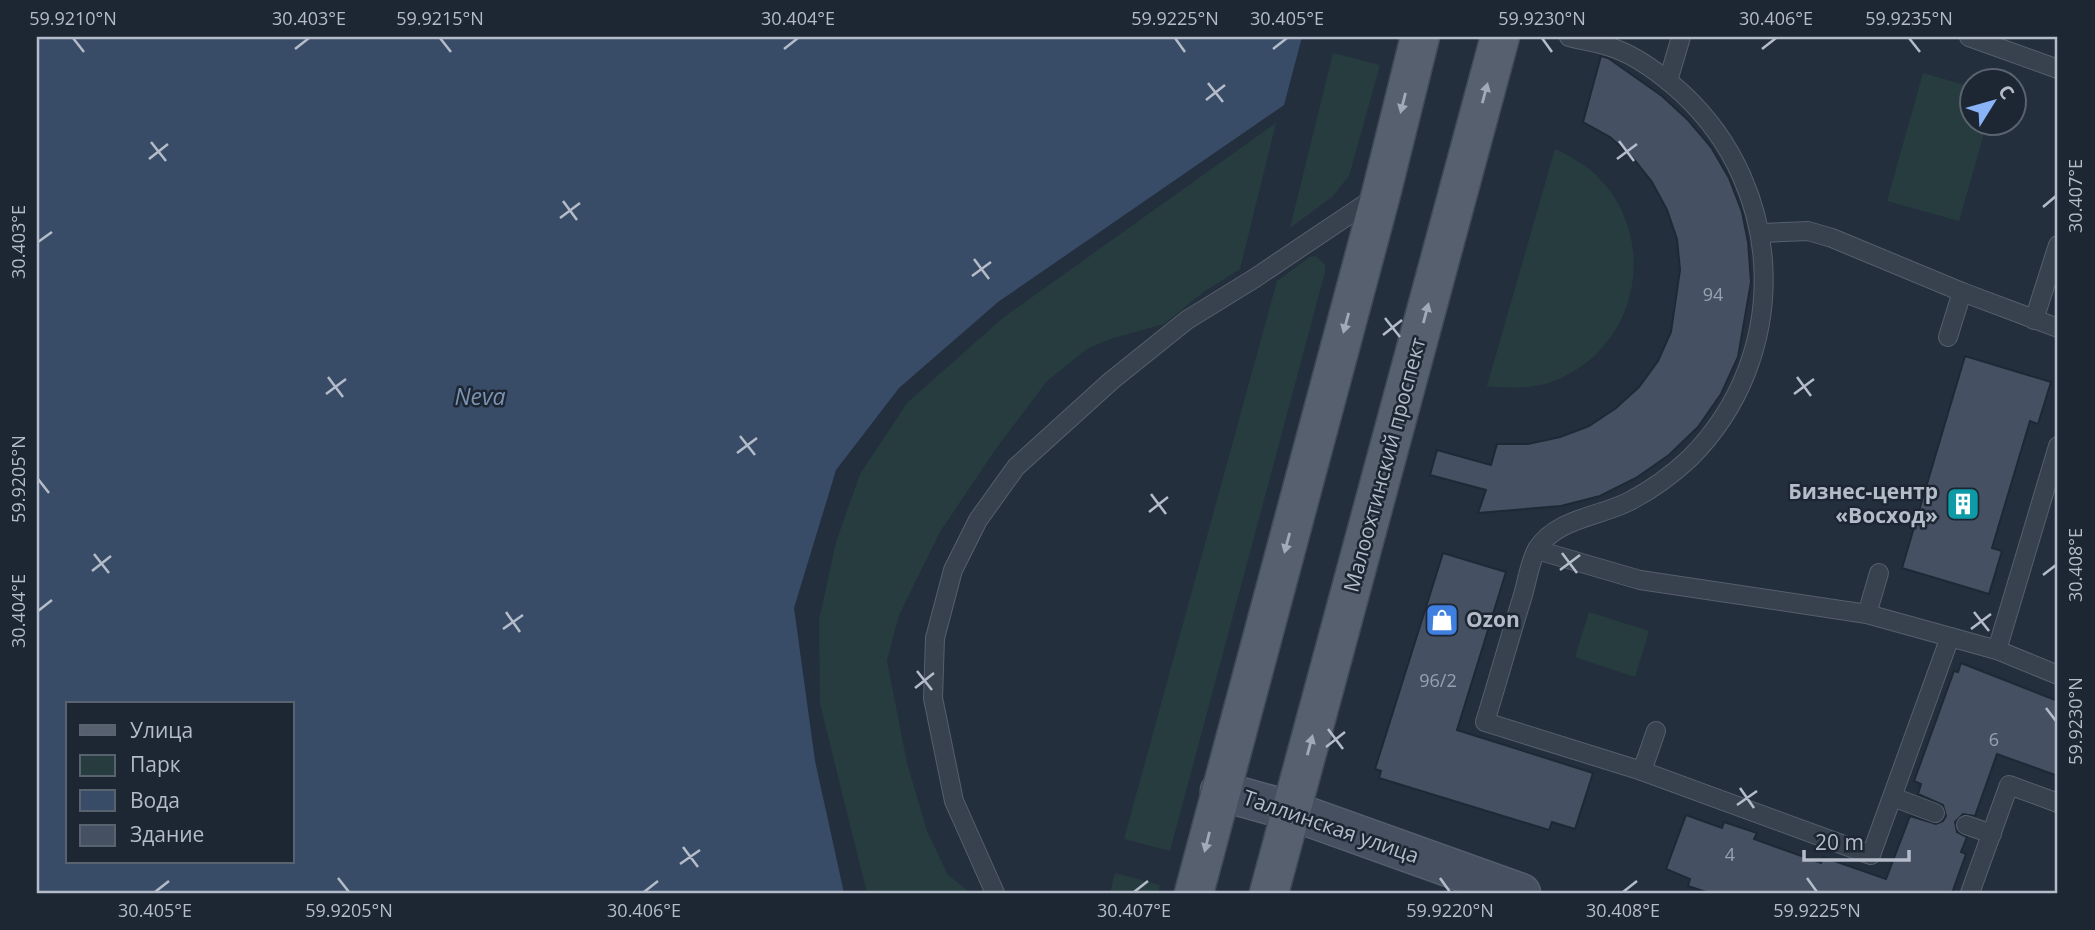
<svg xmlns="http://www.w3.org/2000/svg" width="2095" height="930" font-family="'Open Sans',sans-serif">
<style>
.green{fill:#263c3f}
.water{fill:#394c67;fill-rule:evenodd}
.building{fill:#455162;stroke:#1f2835;stroke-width:2}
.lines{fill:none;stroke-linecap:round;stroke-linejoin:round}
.lane-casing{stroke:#565f6c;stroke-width:20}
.secondary-casing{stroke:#565f6c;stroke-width:41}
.primary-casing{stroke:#414a57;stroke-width:41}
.lane{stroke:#38414e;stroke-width:18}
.secondary{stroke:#465061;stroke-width:38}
.primary{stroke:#56606e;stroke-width:38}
.oneway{fill:#a1aab7}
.ticks{fill:none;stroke:#b4bcc9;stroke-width:2.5}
.labels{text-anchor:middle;stroke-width:5;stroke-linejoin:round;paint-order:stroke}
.number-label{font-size:18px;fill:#98a1af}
.street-label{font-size:21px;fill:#b4bcc9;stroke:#1d2633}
.poi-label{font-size:21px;font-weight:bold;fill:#b4bcc9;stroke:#1d2633;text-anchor:end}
.water-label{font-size:23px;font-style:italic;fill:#7c92b1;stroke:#1d2633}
.neatline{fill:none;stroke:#b4bcc9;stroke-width:2.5}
.ticks-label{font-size:18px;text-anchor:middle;fill:#b4bcc9}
</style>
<rect width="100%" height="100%" fill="#242f3e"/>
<!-- green -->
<g class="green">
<path d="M1333,53L1380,65L1349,176L1332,197L1290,228Z"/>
<path d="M1923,73L1972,87V122L1987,123L1959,221L1887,201Z"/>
<path d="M1276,123L1240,269L1205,291L1164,324L1110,339L1087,349L1047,381L995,450L940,532L899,615L887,661L907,763L927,831L948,875L971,893H867L820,704L819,620L836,542L860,474L907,403L1004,317Z"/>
<path d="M1555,149C1571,157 1587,165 1599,178C1657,238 1640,339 1565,376C1541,389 1514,389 1487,386Z"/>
<path d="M1316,256L1325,265V272L1170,851L1124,839L1277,281L1310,257Z"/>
<path d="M1589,612L1649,631L1635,677L1575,657Z"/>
<path d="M1115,873L1160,885L1158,893H1110Z"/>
</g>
<!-- water -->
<path class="water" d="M37,37H1302L1284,105L998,302L899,388L836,470L794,608L815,761L844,893H37ZM68,704H292V862H68Z"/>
<!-- building -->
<g class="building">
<path d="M1601,56L1608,58L1662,96L1688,120L1711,147L1729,178L1742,212L1748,242L1751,282L1738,357L1721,394L1698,427L1669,455L1636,478L1600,496L1561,506L1478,513L1486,490L1430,475L1437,450L1491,465L1497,444H1528L1560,437L1589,426L1616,408L1639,387L1658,361L1671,332L1680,270L1677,239L1667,210L1652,182L1633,158L1610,137L1583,122Z"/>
<path d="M1965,356L2051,382L2038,424L2030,421L1992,548L2002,551L1989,594L1902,568Z"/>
<path d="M1443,553L1506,572L1457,730L1593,773L1575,829L1552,822L1549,830L1379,778L1381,771L1375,769Z"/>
<path d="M1961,663L2058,701V776L1997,754L1975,816L1963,814L1955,822L1957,832L1967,837L1961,852L1966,854L1952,893H1709L1688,886L1690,879L1666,869L1686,815L1722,828L1724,822L1757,833L1754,839L1821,863L1823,857L1886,879L1910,816L1936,824L1943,821L1946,816L1943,805L1918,794L1921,784L1914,781L1954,671L1958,672Z"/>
</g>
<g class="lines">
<defs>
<g id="lane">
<path d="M1569,37C1584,41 1601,43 1616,49C1640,58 1663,76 1682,93C1787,190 1792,356 1690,458C1672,475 1651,490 1630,501C1599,517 1557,518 1537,549C1530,561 1527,581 1523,595C1510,637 1498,680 1485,722L1642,771L1871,855L1950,637"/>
<path d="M1969,37L2058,69"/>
<path d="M1668,81L1681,37"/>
<path d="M1761,233L1808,231L1832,238L1962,292L2058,328"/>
<path d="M2034,320L2058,245"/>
<path d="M1948,337L1962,292"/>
<path d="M1537,550L1640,580L1867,614L1997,650L2058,675"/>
<path d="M1867,614L1879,573"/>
<path d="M1997,650L2058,446"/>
<path d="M1642,771L1656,731"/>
<path d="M1893,797L1935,813"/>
<path d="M1966,825L1992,834"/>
<path d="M995,893L954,801L933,698L935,638L953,570L978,520L1016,467L1111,381L1187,320L1255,278L1377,196"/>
<path d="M1970,893L2009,785L2058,803"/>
</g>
<path id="secondary" d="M1220,791L1292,811L1521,893"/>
<g id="primary">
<path d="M1194,893L1381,194L1420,37"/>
<path d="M1269,893L1500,37"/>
</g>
</defs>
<!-- lane casing -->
<use href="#lane" class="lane-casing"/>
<!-- secondary casing -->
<use href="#secondary" class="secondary-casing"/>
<!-- primary casing -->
<use href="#primary" class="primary-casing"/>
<!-- lane -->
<use href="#lane" class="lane"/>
<!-- secondary -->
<use href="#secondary" class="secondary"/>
<!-- primary -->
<use href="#primary" class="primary"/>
</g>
<!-- one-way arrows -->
<defs><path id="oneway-solid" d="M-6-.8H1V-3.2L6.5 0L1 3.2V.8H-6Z" transform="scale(1.75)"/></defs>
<g class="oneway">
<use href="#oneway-solid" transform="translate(1485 93) rotate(-75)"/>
<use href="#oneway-solid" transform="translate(1403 103) rotate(104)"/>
<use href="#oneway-solid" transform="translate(1426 313) rotate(-75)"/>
<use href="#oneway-solid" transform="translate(1346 323) rotate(105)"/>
<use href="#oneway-solid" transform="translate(1287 543) rotate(105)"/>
<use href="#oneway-solid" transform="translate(1310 745) rotate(-75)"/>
<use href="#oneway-solid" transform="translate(1207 842) rotate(104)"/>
</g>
<!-- ticks -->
<path class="ticks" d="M73,38L84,52M440,38L451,52M1175,38L1185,52M1542,38L1552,52M1909,38L1920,52M295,49L309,38M784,49L798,38M1273,49L1287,38M1762,49L1776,38M1208,83L1223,102M1206,100L1225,85M1619,141L1634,161M151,142L166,161M149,159L168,144M1617,159L1637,144M563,201L577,220M2043,207L2056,196M560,218L580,203M38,242L52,232M974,259L989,279M972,276L991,262M1385,318L1400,337M1383,335L1402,320M328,377L343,397M1797,377L1811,396M326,394L346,379M1794,394L1814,379M740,436L755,455M737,453L757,438M38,479L49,493M1151,494L1166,514M1149,512L1168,497M1562,553L1577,573M94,554L109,573M1560,570L1580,555M92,571L111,556M2043,575L2056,565M38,611L52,600M506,612L520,632M1974,612L1989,631M503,629L523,615M1971,629L1991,614M917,671L932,690M915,688L934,673M2046,708L2056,721M1328,729L1343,749M1326,747L1345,732M1740,788L1754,808M1737,805L1757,791M683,847L698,867M680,864L700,850M338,878L349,892M1440,878L1450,892M1807,878L1817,892M155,892L169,881M644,892L658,881M1134,892L1148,881M1623,892L1637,881"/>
<!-- icons -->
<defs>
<symbol id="building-square" viewBox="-11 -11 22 22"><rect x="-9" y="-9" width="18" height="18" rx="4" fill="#0f9aa8" stroke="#1d2633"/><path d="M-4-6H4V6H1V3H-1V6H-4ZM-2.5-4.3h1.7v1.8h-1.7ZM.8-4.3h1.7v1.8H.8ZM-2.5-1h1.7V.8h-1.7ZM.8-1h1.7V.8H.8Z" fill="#fff"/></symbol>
<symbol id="shop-square" viewBox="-11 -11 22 22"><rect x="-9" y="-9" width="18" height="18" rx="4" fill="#3f7fe0" stroke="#1d2633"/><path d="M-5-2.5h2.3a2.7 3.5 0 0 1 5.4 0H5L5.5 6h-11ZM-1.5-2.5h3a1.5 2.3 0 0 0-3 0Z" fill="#fff"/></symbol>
</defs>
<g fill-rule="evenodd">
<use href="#building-square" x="1944" y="485" width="38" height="38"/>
<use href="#shop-square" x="1423" y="601" width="38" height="38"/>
</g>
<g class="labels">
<!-- number labels -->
<g class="number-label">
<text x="1713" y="301">94</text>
<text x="1438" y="687">96/2</text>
<text x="1994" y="746">6</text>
<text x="1730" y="861">4</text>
</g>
<!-- street labels -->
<g class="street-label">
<text transform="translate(1385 465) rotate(-75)" y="7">Малоохтинский проспект</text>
<text transform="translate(1331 827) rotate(19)" y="7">Таллинская улица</text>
</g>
<!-- poi labels -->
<g class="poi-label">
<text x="1938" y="499">Бизнес-центр<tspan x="1938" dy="24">«Восход»</tspan></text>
<text x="1466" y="627" text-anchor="start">Ozon</text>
</g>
<!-- water labels -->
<g class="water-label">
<text x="480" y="405">Neva</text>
</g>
</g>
<!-- border -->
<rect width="2095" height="930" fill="none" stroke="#1d2633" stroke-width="77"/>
<!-- legend -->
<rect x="66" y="702" width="228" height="161" fill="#1d2633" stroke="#59626f" stroke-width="2"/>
<rect x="80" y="725" width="35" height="10" fill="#56606e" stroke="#59626f" stroke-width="2"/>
<text x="130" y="738" font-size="21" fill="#b4bcc9">Улица</text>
<rect x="80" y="755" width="35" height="21" fill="#263c3f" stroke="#59626f" stroke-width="2"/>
<text x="130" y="772" font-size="21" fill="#b4bcc9">Парк</text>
<rect x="80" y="790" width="35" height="21" fill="#394c67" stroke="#59626f" stroke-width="2"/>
<text x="130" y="808" font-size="21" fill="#b4bcc9">Вода</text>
<rect x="80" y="825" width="35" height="21" fill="#455162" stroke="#59626f" stroke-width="2"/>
<text x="130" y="842" font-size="21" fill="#b4bcc9">Здание</text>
<!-- north arrow -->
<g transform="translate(1993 102) rotate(53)"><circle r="33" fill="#1d2633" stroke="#59626f" stroke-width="2"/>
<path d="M0-5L12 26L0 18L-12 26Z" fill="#8ab4f8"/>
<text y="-10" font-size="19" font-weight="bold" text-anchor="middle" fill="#b4bcc9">С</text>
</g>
<!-- scale -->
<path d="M1804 850v10h105v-10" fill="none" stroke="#b4bcc9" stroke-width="3.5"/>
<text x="1815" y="850" font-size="21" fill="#b4bcc9" stroke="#1d2633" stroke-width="5" paint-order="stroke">20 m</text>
<rect x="38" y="38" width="2018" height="854" class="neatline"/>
<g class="ticks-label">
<text x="73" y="25">59.9210°N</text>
<text x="309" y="25">30.403°E</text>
<text x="440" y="25">59.9215°N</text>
<text x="798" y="25">30.404°E</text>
<text x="1175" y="25">59.9225°N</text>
<text x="1287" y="25">30.405°E</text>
<text x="1542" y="25">59.9230°N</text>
<text x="1776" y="25">30.406°E</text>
<text x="1909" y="25">59.9235°N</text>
<text transform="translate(2076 196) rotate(-90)" y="6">30.407°E</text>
<text transform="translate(19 242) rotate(-90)" y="6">30.403°E</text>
<text transform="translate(19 479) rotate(-90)" y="6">59.9205°N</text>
<text transform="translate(2076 565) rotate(-90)" y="6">30.408°E</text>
<text transform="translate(19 611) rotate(-90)" y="6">30.404°E</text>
<text transform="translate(2076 721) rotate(-90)" y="6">59.9230°N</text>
<text x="155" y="917">30.405°E</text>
<text x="349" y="917">59.9205°N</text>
<text x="644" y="917">30.406°E</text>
<text x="1134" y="917">30.407°E</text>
<text x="1450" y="917">59.9220°N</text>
<text x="1623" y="917">30.408°E</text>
<text x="1817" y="917">59.9225°N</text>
</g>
</svg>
